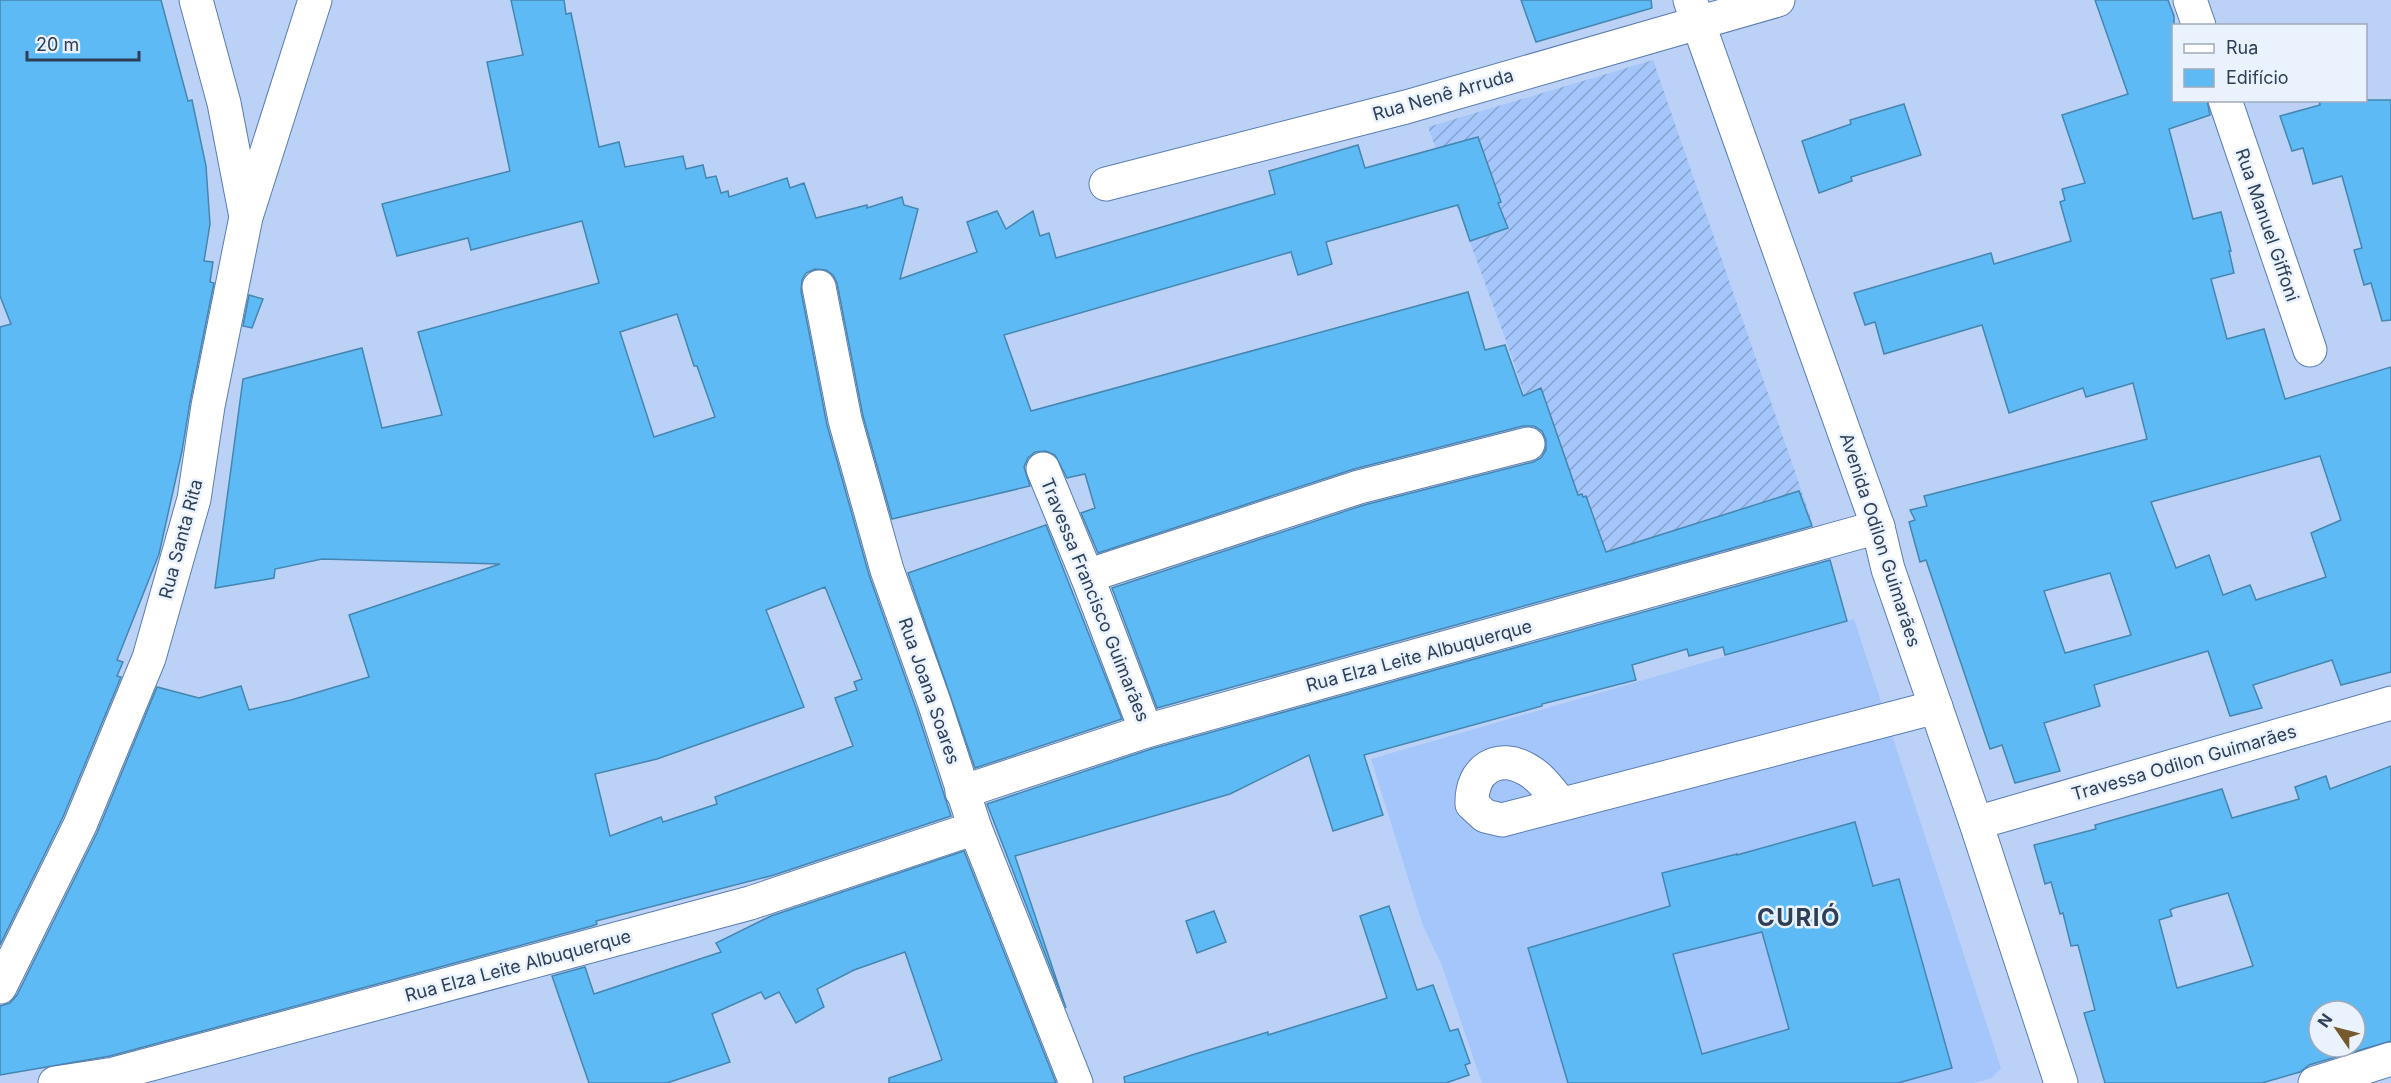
<svg xmlns="http://www.w3.org/2000/svg" width="2391" height="1083" font-family="Inter,sans-serif">
<style>
.built{fill:#a5c6fa}
.industrial{fill:url(#industrial-furrows)}
.building{fill:#5dbaf5;stroke:#4586b0;stroke-width:1.5;fill-rule:evenodd}
.lines{fill:none;stroke-linecap:round;stroke-linejoin:round}
.minor-casing{stroke:#5a7cb3;stroke-width:35}
.tertiary-casing{stroke:#5a7cb3;stroke-width:35}
.minor{stroke:#fff;stroke-width:33}
.tertiary{stroke:#fff;stroke-width:33}
.labels{text-anchor:middle;stroke-width:5;stroke-linejoin:round;paint-order:stroke}
.street-label{font-size:18px;fill:#2e3e56;stroke:#eaf2fe}
.district-label{font-size:24px;font-weight:bold;letter-spacing:1.5px;fill:#2e3e56;stroke:#eaf2fe}
</style>
<defs>
<pattern id="industrial-furrows" width="10" height="10" patternUnits="userSpaceOnUse" patternTransform="scale(1.5)"><rect width="10" height="10" fill="#a5c6fa"/><path d="M-1 1l2-2M0 10L10 0M9 11l2-2" fill="none" stroke="#87a2cd"/></pattern>
</defs>
<rect width="100%" height="100%" fill="#bbd2f6"/>
<!-- built -->
<path class="built" d="M1854,619L2001,1068L1992,1078L1974,1083H1482L1441,963L1423,926L1371,759Z"/>
<!-- industrial -->
<path class="industrial" d="M1653,60L1813,524L1590,599L1513,360L1428,127Z"/>
<!-- building -->
<g class="building">
<path d="M0,0H161L188,101L192,100L206,166L210,224L204,261L213,262L210,282L214,283L190,402L182,451L159,554L117,660L123,662L117,676L121,677L63,817L0,945V327L11,324L0,296Z"/>
<path d="M511,0H564L566,14L571,13L599,147L619,142L625,167L683,156L686,169L703,165L706,178L716,176L721,193L728,191L729,197L787,178L790,188L804,183L816,218L867,205V208L902,197L904,205L918,209L900,279L977,252L967,222L997,211L1006,229L1033,211L1040,236L1049,233L1056,258L1275,194L1269,171L1358,145L1365,168L1478,137L1501,202L1498,203L1508,228L1470,241L1458,205L1326,242L1332,264L1298,275L1291,252L1004,335L1031,411L1468,292L1485,350L1505,345L1523,396L1541,388L1578,495L1582,494L1583,497L1586,496L1606,552L1799,491L1812,526L1157,708L1112,588L1364,505L1533,462L1541,458L1546,450V440L1542,431L1534,426H1523L1354,469L1098,553L1081,513L1095,508L1085,474L1067,478L1055,455L1046,451L1035,452L1028,458L1024,467L1030,486L892,519L863,416L837,283L833,275L826,270L815,269L806,273L802,280L801,291L827,425L869,575L916,708L951,816L774,875L596,921L597,924L592,926L110,1056L0,1075V1006L10,1003L17,995L97,833L157,687L199,698L241,686L249,710L291,700L369,677L349,615L500,564L322,559L275,569L274,578L215,588L243,379L362,348L382,428L442,415L418,332L599,283L582,221L471,250L468,238L397,256L382,204L510,171L487,62L523,55ZM677,314L694,366H697L715,417L654,437L620,332ZM825,587L862,679L854,682L857,690L835,698L853,746L715,797L717,804L663,822L661,817L610,836L595,774L657,759L804,707L766,610Z"/>
<path d="M1521,0H1651L1652,8L1536,42Z"/>
<path d="M2095,0H2168L2174,16V100H2207L2210,115L2169,129L2193,219L2221,212L2231,251H2229L2234,273L2211,279L2227,339L2264,329L2285,399L2391,367V672L2341,685L2332,660L2253,685L2262,708L2230,716L2208,651L2094,685L2100,706L2044,723L2060,771L2015,783L2002,745L1990,749L1926,560L1920,562L1909,522L1915,520L1910,510L1927,506L1924,496L2147,439L2133,383L2086,397L2083,388L2009,413L1982,325L1884,354L1875,322L1865,325L1854,293L1991,253L1994,264L2071,241L2060,202L2065,200L2062,189L2085,183L2062,115L2128,94ZM2320,456L2341,520L2311,533L2326,577L2256,600L2250,585L2223,595L2209,555L2176,568L2151,502ZM2110,573L2131,635L2065,653L2044,591Z"/>
<path d="M2319,100H2391V320L2382,321L2371,283L2364,285L2354,250L2362,248L2342,176L2313,184L2303,148L2292,151L2280,116L2320,105Z"/>
<path d="M1904,104L1921,155L1851,177L1852,181L1819,193L1802,141L1851,124L1850,120Z"/>
<path d="M249,295L263,299L252,328L243,326Z"/>
<path d="M1046,525L1122,719L975,768L908,573Z"/>
<path d="M1830,560L1847,621L1725,655L1723,647L1689,656L1687,649L1632,665L1636,680L1542,704V706L1364,755L1383,815L1333,831L1309,755L1230,794L1015,856L1066,1008L987,804L1151,749Z"/>
<path d="M2391,766V1041L2309,1065L2300,1072L2262,1083H2105L2084,1013L2095,1010L2078,945L2071,946L2063,913L2060,914L2051,882L2045,884L2034,845L2096,829L2095,825L2222,789L2232,818L2299,799L2295,787L2326,776L2330,789ZM2228,893L2253,966L2177,988L2159,920L2172,916L2170,910L2174,908ZM2319,1011H2355V1047H2319Z"/>
<path d="M1855,822L1873,886L1899,879L1952,1068L1898,1083H1568L1528,948L1670,906L1662,873L1737,854V855ZM1762,932L1789,1029L1702,1054L1673,954Z"/>
<path d="M964,851L1056,1083H889V1078L942,1060L905,952L854,970L817,989L824,1007L796,1023L779,992L765,999L761,992L712,1014L730,1062L667,1083H589L552,976L585,967L594,994L721,952L716,943L771,916Z"/>
<path d="M1389,906L1417,990L1433,985L1450,1031L1458,1029L1470,1063L1465,1065L1469,1075L1446,1083H1125L1124,1077L1195,1054L1268,1032V1035L1387,998L1360,916Z"/>
<path d="M1214,911L1226,942L1197,953L1186,921Z"/>
</g>
<g class="lines">
<defs>
<g id="minor">
<path d="M196,0L224,103L245,212"/>
<path d="M2190,0L2199,26"/>
<path d="M2225,100L2310,350"/>
<path d="M1106,184L1406,107L1778,0"/>
<path d="M819,287L845,420L887,570L934,702L975,828L1076,1083"/>
<path d="M1043,469L1087,576L1146,731"/>
<path d="M1087,576L1359,487L1528,444"/>
<path d="M962,792L1146,731L1878,527"/>
<path d="M1561,804C1551,792 1542,778 1528,770C1498,752 1471,769 1472,804L1485,816L1502,820L1936,707"/>
<path d="M1976,823L2391,703"/>
<path d="M0,987L80,825L149,658L194,499L208,406L246,217L315,0"/>
<path d="M55,1083L114,1074L750,903L975,828"/>
<path d="M2315,1083L2391,1059"/>
</g>
<path id="tertiary" d="M1690,0L1878,527L1888,569L1976,823L2061,1083"/>
</defs>
<!-- minor casing -->
<use href="#minor" class="minor-casing"/>
<!-- tertiary casing -->
<use href="#tertiary" class="tertiary-casing"/>
<!-- minor -->
<use href="#minor" class="minor"/>
<!-- tertiary -->
<use href="#tertiary" class="tertiary"/>
</g>
<g class="labels">
<!-- street labels -->
<g class="street-label">
<text transform="translate(1443 95) rotate(-16)" y="6">Rua Nenê Arruda</text>
<text transform="translate(2267 225) rotate(71)" y="6">Rua Manuel Giffoni</text>
<text transform="translate(181 539) rotate(-75)" y="6">Rua Santa Rita</text>
<text transform="translate(1880 540) rotate(72)" y="6">Avenida Odilon Guimarães</text>
<text transform="translate(1095 600) rotate(68)" y="6">Travessa Francisco Guimarães</text>
<text transform="translate(1419 656) rotate(-15)" y="6">Rua Elza Leite Albuquerque</text>
<text transform="translate(929 691) rotate(71)" y="6">Rua Joana Soares</text>
<text transform="translate(2184 763) rotate(-16)" y="6">Travessa Odilon Guimarães</text>
<text transform="translate(518 966) rotate(-15)" y="6">Rua Elza Leite Albuquerque</text>
</g>
<!-- district labels -->
<g class="district-label">
<text x="1799" y="926">CURIÓ</text>
</g>
</g>
<!-- legend -->
<rect x="2172" y="24" width="195" height="78" fill="#eaf2fe" stroke="#9faabb" stroke-width="1.5"/>
<rect x="2184" y="44" width="30" height="9" fill="#ffffff" stroke="#9faabb" stroke-width="1.5"/>
<text x="2226" y="54" font-size="18" fill="#2e3e56">Rua</text>
<rect x="2184" y="69" width="30" height="18" fill="#5dbaf5" stroke="#9faabb" stroke-width="1.5"/>
<text x="2226" y="84" font-size="18" fill="#2e3e56">Edifício</text>
<!-- north arrow -->
<g transform="translate(2337 1029) rotate(305)"><circle r="28" fill="#eaf2fe" stroke="#9faabb" stroke-width="1.5"/>
<path d="M0-4.5L10 22L0 15L-10 22Z" fill="#755a2d"/>
<text y="-9" font-size="16" font-weight="bold" text-anchor="middle" fill="#2e3e56">N</text>
</g>
<!-- scale -->
<path d="M27 51v9h112v-9" fill="none" stroke="#2e3e56" stroke-width="3"/>
<text x="36" y="51" font-size="18" fill="#2e3e56" stroke="#eaf2fe" stroke-width="4.5" paint-order="stroke">20 m</text>
</svg>
